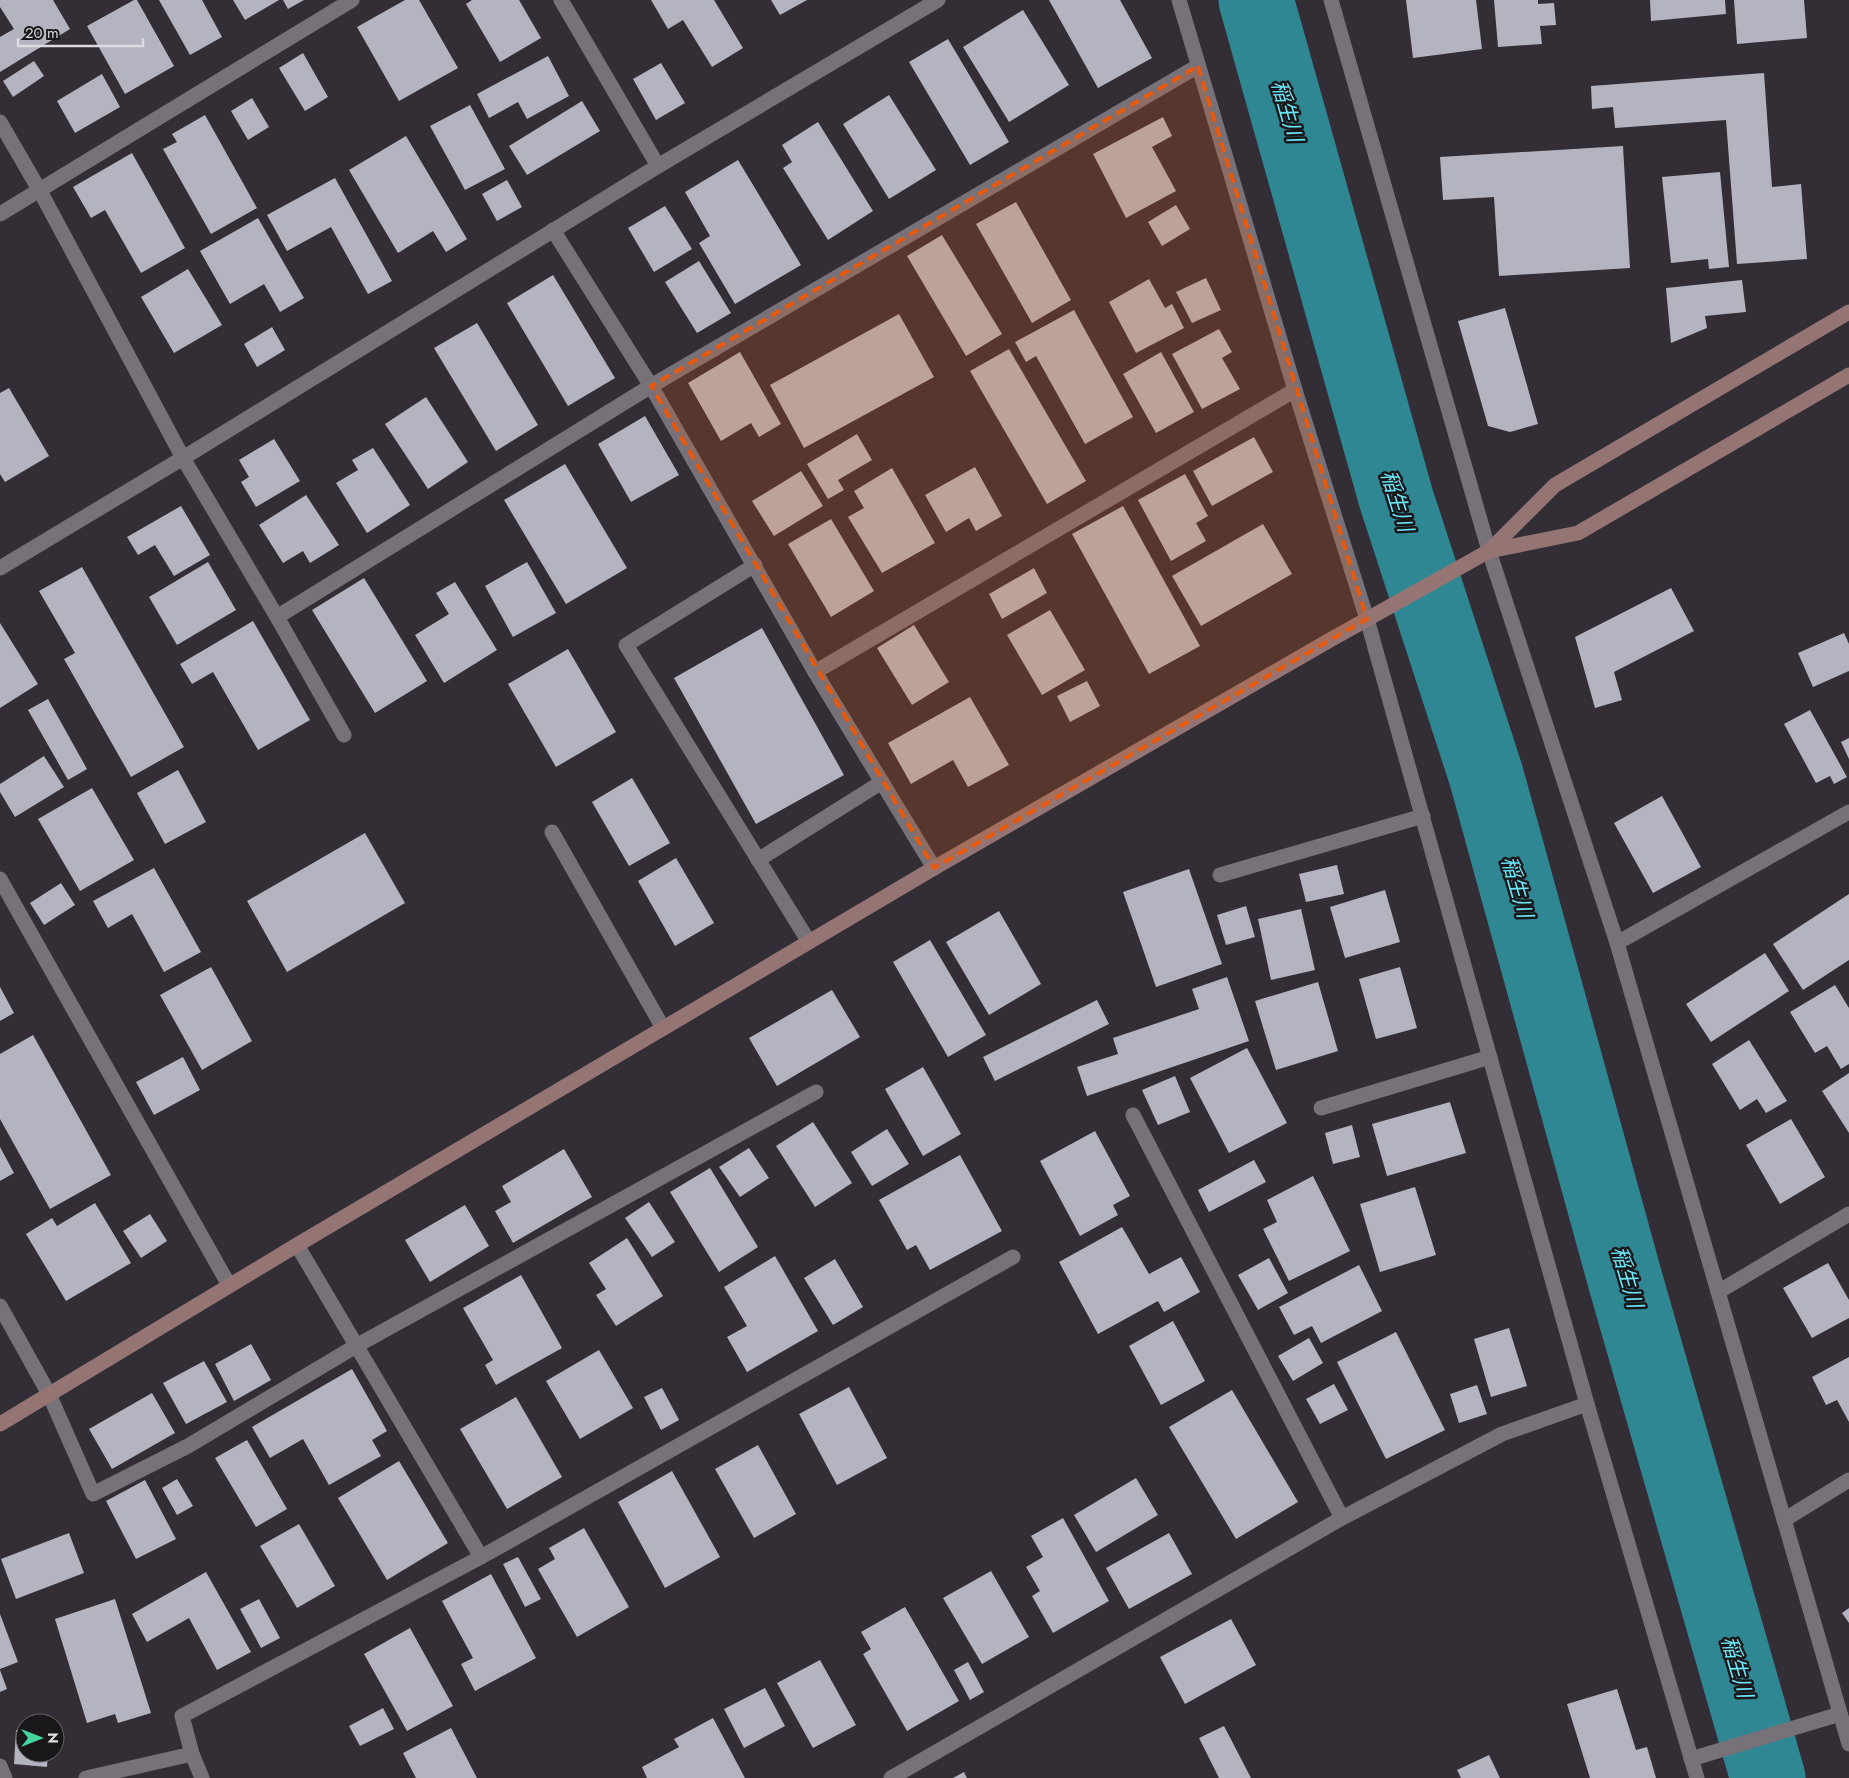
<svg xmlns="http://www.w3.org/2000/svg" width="1849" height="1778" font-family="Jost,'Noto Sans JP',sans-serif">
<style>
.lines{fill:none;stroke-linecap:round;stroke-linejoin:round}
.river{stroke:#2e8792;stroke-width:75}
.building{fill:#b3b4bf}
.lane{stroke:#77717a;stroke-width:15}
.street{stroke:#77717a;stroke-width:15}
.secondary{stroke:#957574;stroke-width:15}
.marked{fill:#e8590c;fill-opacity:0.2;stroke:#e8590c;stroke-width:4;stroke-dasharray:10 6;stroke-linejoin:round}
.labels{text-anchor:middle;stroke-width:5;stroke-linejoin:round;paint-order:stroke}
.water-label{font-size:21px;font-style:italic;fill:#69e8f8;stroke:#1a171b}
</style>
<rect width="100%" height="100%" fill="#332e36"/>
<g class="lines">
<!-- river -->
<path class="river" d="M1256,0L1396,498L1486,775L1626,1283L1768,1778"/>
</g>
<!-- building -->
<g class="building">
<path d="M0,0H53L70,29L0,72V37L14,29L0,7Z"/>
<path d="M134,0H137L174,66L125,94L87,26Z"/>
<path d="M159,0H202L222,37L190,55Z"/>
<path d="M233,0H279L245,20Z"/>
<path d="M283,0H304L288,9Z"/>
<path d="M405,0H419L458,68L399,101L357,27Z"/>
<path d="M472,0H519L541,38L500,62L466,4Z"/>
<path d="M651,0H714L743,48L712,67L683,20L668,29Z"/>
<path d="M771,0H807L780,15Z"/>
<path d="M1049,0H1120L1152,58L1098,88Z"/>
<path d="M1406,0H1476L1482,49L1413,58Z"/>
<path d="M1494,0H1538V4L1554,3L1556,25L1540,26L1542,44L1498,47Z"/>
<path d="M1650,0H1725L1726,14L1651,21Z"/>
<path d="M1734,0H1804L1807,38L1737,44Z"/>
<path d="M1023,10L1069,85L1009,122L963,47Z"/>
<path d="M948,39L1009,142L970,165L909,62Z"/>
<path d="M303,53L328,97L305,111L279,68Z"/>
<path d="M548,56L569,96L527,119L518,102L489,118L477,94Z"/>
<path d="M34,61L44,76L13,97L3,81Z"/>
<path d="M661,63L685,103L656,120L633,79Z"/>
<path d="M1764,73L1772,187L1801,184L1807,259L1737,264L1726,120L1615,128L1613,107L1592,109L1591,86Z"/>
<path d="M102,74L120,107L75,133L57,101Z"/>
<path d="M889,95L936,170L889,199L843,124Z"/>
<path d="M252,98L269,127L248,140L231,111Z"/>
<path d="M582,101L600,131L527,175L509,146Z"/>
<path d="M470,105L505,169L465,190L430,126Z"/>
<path d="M205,115L257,208L211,234L163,149L177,142L172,134Z"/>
<path d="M1163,117L1172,136L1152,147L1176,191L1126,218L1093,154Z"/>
<path d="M818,122L873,211L828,240L783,168L792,162L782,145Z"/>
<path d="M406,136L467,239L446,252L433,231L398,253L349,170Z"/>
<path d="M1623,146L1630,268L1499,276L1494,197L1443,200L1440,157Z"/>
<path d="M132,153L185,248L141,273L105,210L91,218L73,187Z"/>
<path d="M738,160L801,265L735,304L699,243L710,236L685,192Z"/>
<path d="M1720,172L1729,267L1709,269L1708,259L1671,263L1662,177Z"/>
<path d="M335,178L392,281L368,294L331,227L287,251L267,215Z"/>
<path d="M507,180L522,207L497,221L482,194Z"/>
<path d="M1016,202L1071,300L1032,323L976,224Z"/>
<path d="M1176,205L1190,229L1162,246L1148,222Z"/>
<path d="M665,206L692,249L654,272L628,228Z"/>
<path d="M258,218L304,298L280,312L264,284L230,304L200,251Z"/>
<path d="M942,235L1002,334L966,356L907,256Z"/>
<path d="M699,261L731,313L697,333L665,282Z"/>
<path d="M188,269L222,325L174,353L141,297Z"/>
<path d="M553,275L615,378L568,406L507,303Z"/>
<path d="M1206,278L1221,310L1192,323L1176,292Z"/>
<path d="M1149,279L1165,308L1172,304L1184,328L1136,353L1109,302Z"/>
<path d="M1742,280L1746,312L1705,316L1707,328L1671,343L1666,288Z"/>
<path d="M1505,308L1538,424L1510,432L1488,426L1458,321Z"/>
<path d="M1074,310L1133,417L1085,444L1036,356L1026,362L1015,342Z"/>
<path d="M899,314L934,377L804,448L770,385Z"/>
<path d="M477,323L538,425L496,451L434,348Z"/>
<path d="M272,327L285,350L257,367L244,344Z"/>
<path d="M1219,329L1232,352L1222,358L1240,389L1202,409L1172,354Z"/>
<path d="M1009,349L1086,481L1047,504L970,371Z"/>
<path d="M740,352L781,424L759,437L751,423L721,441L688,383Z"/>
<path d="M1161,352L1194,412L1156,433L1123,374Z"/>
<path d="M9,388L49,456L5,482L0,474V393Z"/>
<path d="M426,397L468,462L428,489L385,424Z"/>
<path d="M645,416L679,475L631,502L598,444Z"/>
<path d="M857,434L872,460L838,480L844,490L828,499L807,464Z"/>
<path d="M1254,437L1273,472L1212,506L1193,471Z"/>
<path d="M274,439L300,481L256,507L241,482L249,477L239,460Z"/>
<path d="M373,448L410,505L367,533L336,483L358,470L352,460Z"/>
<path d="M565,464L627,568L566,604L504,500Z"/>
<path d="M975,467L1002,516L976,531L969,518L946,532L925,495Z"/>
<path d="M892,468L935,543L882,573L848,517L864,508L854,491Z"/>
<path d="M801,471L823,506L774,536L752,501Z"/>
<path d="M1185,474L1208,516L1196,523L1206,541L1171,561L1138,500Z"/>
<path d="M306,495L339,545L310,563L303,551L283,563L259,525Z"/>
<path d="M181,506L210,555L174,576L155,545L138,555L127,537Z"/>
<path d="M1123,506L1200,646L1149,674L1072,534Z"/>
<path d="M831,519L874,591L831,617L788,544Z"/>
<path d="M1263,524L1292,574L1201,626L1172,576Z"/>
<path d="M208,562L236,610L177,645L149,597Z"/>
<path d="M527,562L556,613L513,637L485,586Z"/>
<path d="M82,567L184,747L131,777L64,659L75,653L39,591Z"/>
<path d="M1034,568L1047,593L1002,619L989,594Z"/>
<path d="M364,578L427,681L375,713L312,610Z"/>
<path d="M455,582L497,650L444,683L415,635L449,614L436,593Z"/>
<path d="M1671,588L1694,631L1614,672L1622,700L1595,708L1575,637Z"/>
<path d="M1050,610L1085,670L1042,695L1007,635Z"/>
<path d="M253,621L310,720L258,750L213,672L192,684L180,664Z"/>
<path d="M0,623L38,684L0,708Z"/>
<path d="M914,625L949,682L912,705L877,648Z"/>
<path d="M762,628L844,775L756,824L674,678Z"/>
<path d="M1844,633L1849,644V671L1813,687L1798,653Z"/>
<path d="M568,649L616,732L556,767L508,684Z"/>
<path d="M1087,681L1100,706L1070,722L1057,696Z"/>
<path d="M970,697L1009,765L968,787L953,760L911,784L888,743Z"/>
<path d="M48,699L87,769L68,780L28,710Z"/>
<path d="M1810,710L1847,777L1834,784L1830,776L1816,783L1784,724Z"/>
<path d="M1849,738V759L1841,742Z"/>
<path d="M44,756L64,787L15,817L0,792V784Z"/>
<path d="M178,770L206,822L165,844L137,793Z"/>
<path d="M632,778L670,843L629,866L592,802Z"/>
<path d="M92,788L134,860L80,891L38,819Z"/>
<path d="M1662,796L1701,867L1653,893L1614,823Z"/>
<path d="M365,833L405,903L287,972L247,901Z"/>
<path d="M676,858L714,923L675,946L638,881Z"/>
<path d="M1337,865L1344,894L1306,902L1299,874Z"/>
<path d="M154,868L201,952L164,972L132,914L108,928L93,901Z"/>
<path d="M1189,869L1222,964L1156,987L1123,892Z"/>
<path d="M61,883L75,905L44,925L30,903Z"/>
<path d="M1385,890L1400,942L1345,958L1330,907Z"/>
<path d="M1849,894V960L1803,990L1773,944Z"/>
<path d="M1246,906L1255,937L1226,945L1217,915Z"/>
<path d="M1301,909L1315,970L1271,980L1258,919Z"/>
<path d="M999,911L1041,984L989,1015L946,942Z"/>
<path d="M930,940L986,1035L948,1057L893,962Z"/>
<path d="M1765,953L1789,991L1711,1042L1686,1004Z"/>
<path d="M211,967L252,1041L202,1070L160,995Z"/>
<path d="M1400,967L1417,1028L1376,1039L1359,979Z"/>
<path d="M1227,977L1249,1041L1087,1096L1077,1067L1118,1054L1113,1038L1199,1009L1192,989Z"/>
<path d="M1318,982L1338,1051L1276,1070L1255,1001Z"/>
<path d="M1835,985L1849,1008V1064L1841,1069L1827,1046L1815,1053L1790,1012Z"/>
<path d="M0,987L14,1013L0,1021Z"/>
<path d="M832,990L860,1037L777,1086L749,1038Z"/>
<path d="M1097,1000L1109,1024L995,1081L983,1057Z"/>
<path d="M33,1035L111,1175L50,1209L0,1119V1054Z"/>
<path d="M1749,1040L1787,1101L1766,1113L1757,1099L1740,1110L1712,1064Z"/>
<path d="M1247,1048L1287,1123L1229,1153L1190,1078Z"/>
<path d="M183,1057L200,1090L154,1115L136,1082Z"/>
<path d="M923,1067L961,1134L923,1156L885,1089Z"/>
<path d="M1849,1073V1133L1822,1091Z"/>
<path d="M1175,1076L1190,1112L1158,1125L1142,1090Z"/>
<path d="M1450,1102L1466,1153L1387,1176L1372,1124Z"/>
<path d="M1791,1119L1825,1177L1780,1204L1746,1145Z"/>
<path d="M813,1122L852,1183L815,1207L776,1146Z"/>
<path d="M1352,1125L1360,1157L1333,1164L1325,1133Z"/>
<path d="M887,1129L909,1164L872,1186L851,1152Z"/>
<path d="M1095,1131L1130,1196L1113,1205L1118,1215L1080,1236L1040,1161Z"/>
<path d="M0,1147L14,1173L0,1181Z"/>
<path d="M749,1148L769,1178L740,1197L719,1167Z"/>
<path d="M564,1149L592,1197L513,1243L495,1211L511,1202L502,1186Z"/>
<path d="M960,1155L1002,1231L930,1270L916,1245L907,1250L879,1200Z"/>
<path d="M1254,1160L1266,1182L1209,1212L1198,1190Z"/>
<path d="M710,1168L758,1247L719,1272L670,1192Z"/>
<path d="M1313,1176L1350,1251L1289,1281L1263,1229L1277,1222L1267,1200Z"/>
<path d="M1415,1187L1436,1255L1380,1272L1360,1204Z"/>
<path d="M649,1202L675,1242L652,1257L625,1218Z"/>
<path d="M95,1203L131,1263L66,1301L26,1234L52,1218L57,1226Z"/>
<path d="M465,1205L489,1246L430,1282L405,1240Z"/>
<path d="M150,1214L167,1241L141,1258L123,1231Z"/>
<path d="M1122,1227L1149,1274L1181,1257L1200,1292L1164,1312L1158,1301L1098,1334L1059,1262Z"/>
<path d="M627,1238L663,1296L616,1326L596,1295L606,1289L589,1263Z"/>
<path d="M775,1256L818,1331L747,1372L727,1337L747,1326L724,1287Z"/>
<path d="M1269,1258L1288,1293L1258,1310L1238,1275Z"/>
<path d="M835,1259L863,1307L833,1325L804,1278Z"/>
<path d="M1828,1263L1849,1300V1318L1812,1338L1783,1288Z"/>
<path d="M1359,1265L1382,1311L1321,1343L1312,1326L1294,1335L1279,1307Z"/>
<path d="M521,1275L562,1348L496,1385L485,1365L493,1360L463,1308Z"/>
<path d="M1173,1321L1205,1381L1161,1405L1129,1346Z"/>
<path d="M1509,1328L1527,1386L1491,1397L1474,1339Z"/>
<path d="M1396,1332L1445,1430L1386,1459L1337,1362Z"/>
<path d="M1309,1338L1323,1363L1293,1381L1278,1356Z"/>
<path d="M251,1344L271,1380L234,1401L215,1364Z"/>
<path d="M599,1350L633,1408L580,1439L546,1381Z"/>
<path d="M1849,1357V1422L1837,1400L1826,1405L1812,1377Z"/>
<path d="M204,1361L227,1402L186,1424L163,1383Z"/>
<path d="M352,1369L387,1431L372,1440L381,1456L329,1485L303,1439L270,1458L252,1427Z"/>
<path d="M1334,1384L1348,1410L1320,1424L1306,1399Z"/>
<path d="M1477,1385L1487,1414L1459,1423L1450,1394Z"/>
<path d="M849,1387L887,1458L837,1485L799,1414Z"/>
<path d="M662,1388L679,1420L661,1430L644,1397Z"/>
<path d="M1232,1390L1298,1502L1236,1539L1169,1427Z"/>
<path d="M152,1393L175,1433L112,1469L89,1429Z"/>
<path d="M516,1397L562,1477L507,1509L460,1429Z"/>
<path d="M247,1440L287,1509L256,1527L215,1458Z"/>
<path d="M758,1445L796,1514L754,1538L715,1469Z"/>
<path d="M399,1461L448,1543L387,1580L338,1498Z"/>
<path d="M672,1471L720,1557L665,1588L618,1502Z"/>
<path d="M1136,1478L1158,1515L1096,1552L1074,1515Z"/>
<path d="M177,1479L193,1506L177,1515L162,1488Z"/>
<path d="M145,1480L176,1539L136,1559L106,1501Z"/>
<path d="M1063,1518L1109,1601L1053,1633L1032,1596L1040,1591L1026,1567L1043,1557L1031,1536Z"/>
<path d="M299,1524L335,1586L297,1608L260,1546Z"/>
<path d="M584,1528L629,1607L577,1637L538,1569L555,1559L549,1548Z"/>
<path d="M69,1533L84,1573L16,1599L1,1559Z"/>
<path d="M1169,1533L1192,1574L1129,1609L1106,1568Z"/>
<path d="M518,1557L541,1599L525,1607L503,1564Z"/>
<path d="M991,1571L1029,1637L982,1664L943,1598Z"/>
<path d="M206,1572L251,1652L217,1670L189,1618L147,1642L132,1614Z"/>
<path d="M491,1574L536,1658L475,1691L461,1664L473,1658L442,1601Z"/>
<path d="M115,1599L151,1713L118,1723L115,1714L87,1723L55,1619Z"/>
<path d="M259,1599L280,1638L261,1648L240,1609Z"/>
<path d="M905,1607L959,1701L907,1731L863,1654L871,1649L861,1632Z"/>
<path d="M1849,1608V1623L1842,1613Z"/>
<path d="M0,1614L18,1662L0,1669Z"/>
<path d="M1231,1619L1256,1665L1185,1704L1160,1657Z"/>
<path d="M410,1628L453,1706L407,1731L364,1654Z"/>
<path d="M820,1660L856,1725L813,1748L777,1683Z"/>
<path d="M968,1662L984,1692L970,1700L954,1670Z"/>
<path d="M0,1670L7,1689L0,1692Z"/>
<path d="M765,1688L785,1726L744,1748L724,1709Z"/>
<path d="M1617,1689L1636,1750L1647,1747L1656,1778H1590L1567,1704Z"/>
<path d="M383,1708L394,1729L360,1746L349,1726Z"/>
<path d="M713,1718L745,1778H647L642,1767L679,1747L674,1739Z"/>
<path d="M1224,1726L1251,1778H1219L1199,1738Z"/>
<path d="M451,1728L477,1778H416L403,1753Z"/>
<path d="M16,1730L25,1731V1753H48L47,1767L14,1764Z"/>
<path d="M1489,1755L1500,1778H1461L1457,1770Z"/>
<path d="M964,1772L967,1778H953Z"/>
</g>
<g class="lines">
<!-- lane -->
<g class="lane">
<path d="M755,565L626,645L809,942"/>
<path d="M552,832L663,1028"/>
<path d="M758,860L882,782"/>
<path d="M1220,875L1423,816"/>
<path d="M1321,1108L1490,1057"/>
<path d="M0,1306L49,1394"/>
</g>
<!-- street -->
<g class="street">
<path d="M561,0L658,166"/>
<path d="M1179,0L1295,390L1367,619L1587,1404L1697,1778"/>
<path d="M1331,0L1489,551L1617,943L1849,1744"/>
<path d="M0,122L40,191L183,458L277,617L344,735"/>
<path d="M0,214L352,0"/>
<path d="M553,230L651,386L815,672L934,868"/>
<path d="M0,568L183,458L658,166L938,0"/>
<path d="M277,617L651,386L1198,66"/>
<path d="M815,672L1295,390"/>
<path d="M0,879L229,1285"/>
<path d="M1617,943L1849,812"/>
<path d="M1133,1115L1342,1518"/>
<path d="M297,1245L481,1557"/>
<path d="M1718,1292L1849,1214"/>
<path d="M49,1394L93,1494L188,1446L356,1346L816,1092"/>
<path d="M1784,1520L1849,1480"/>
<path d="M1691,1759L1840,1714"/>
<path d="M0,1766L5,1778"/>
<path d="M86,1778L192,1754"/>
<path d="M202,1778L192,1754L182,1716L481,1557L1013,1257"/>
<path d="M891,1778L1342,1518L1502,1434L1587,1404"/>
</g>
<!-- secondary -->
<g class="secondary">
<path d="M1489,551L1555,485L1849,312"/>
<path d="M0,1424L297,1245L934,868L1330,640L1489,551L1578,533L1849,375"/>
</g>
</g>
<!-- marked area -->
<path class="marked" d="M1198,66L1367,619L934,868L651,386Z"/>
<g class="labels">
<!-- water labels -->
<g class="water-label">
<text transform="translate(1287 111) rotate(74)" y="7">稲生川</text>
<text transform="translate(1397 501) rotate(73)" y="7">稲生川</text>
<text transform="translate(1517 887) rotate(74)" y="7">稲生川</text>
<text transform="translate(1627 1277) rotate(74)" y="7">稲生川</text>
<text transform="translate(1737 1667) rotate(74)" y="7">稲生川</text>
</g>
</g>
<!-- north arrow -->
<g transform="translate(40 1738) rotate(90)"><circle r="24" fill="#1a171b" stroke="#686569"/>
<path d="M0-4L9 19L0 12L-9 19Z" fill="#46d49e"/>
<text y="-8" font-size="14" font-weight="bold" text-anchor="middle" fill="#dddadf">N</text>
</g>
<!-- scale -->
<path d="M18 38v8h125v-8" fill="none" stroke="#dddadf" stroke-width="2.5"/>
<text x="25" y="38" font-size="15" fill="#dddadf" stroke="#1a171b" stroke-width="4" paint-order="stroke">20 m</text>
</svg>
